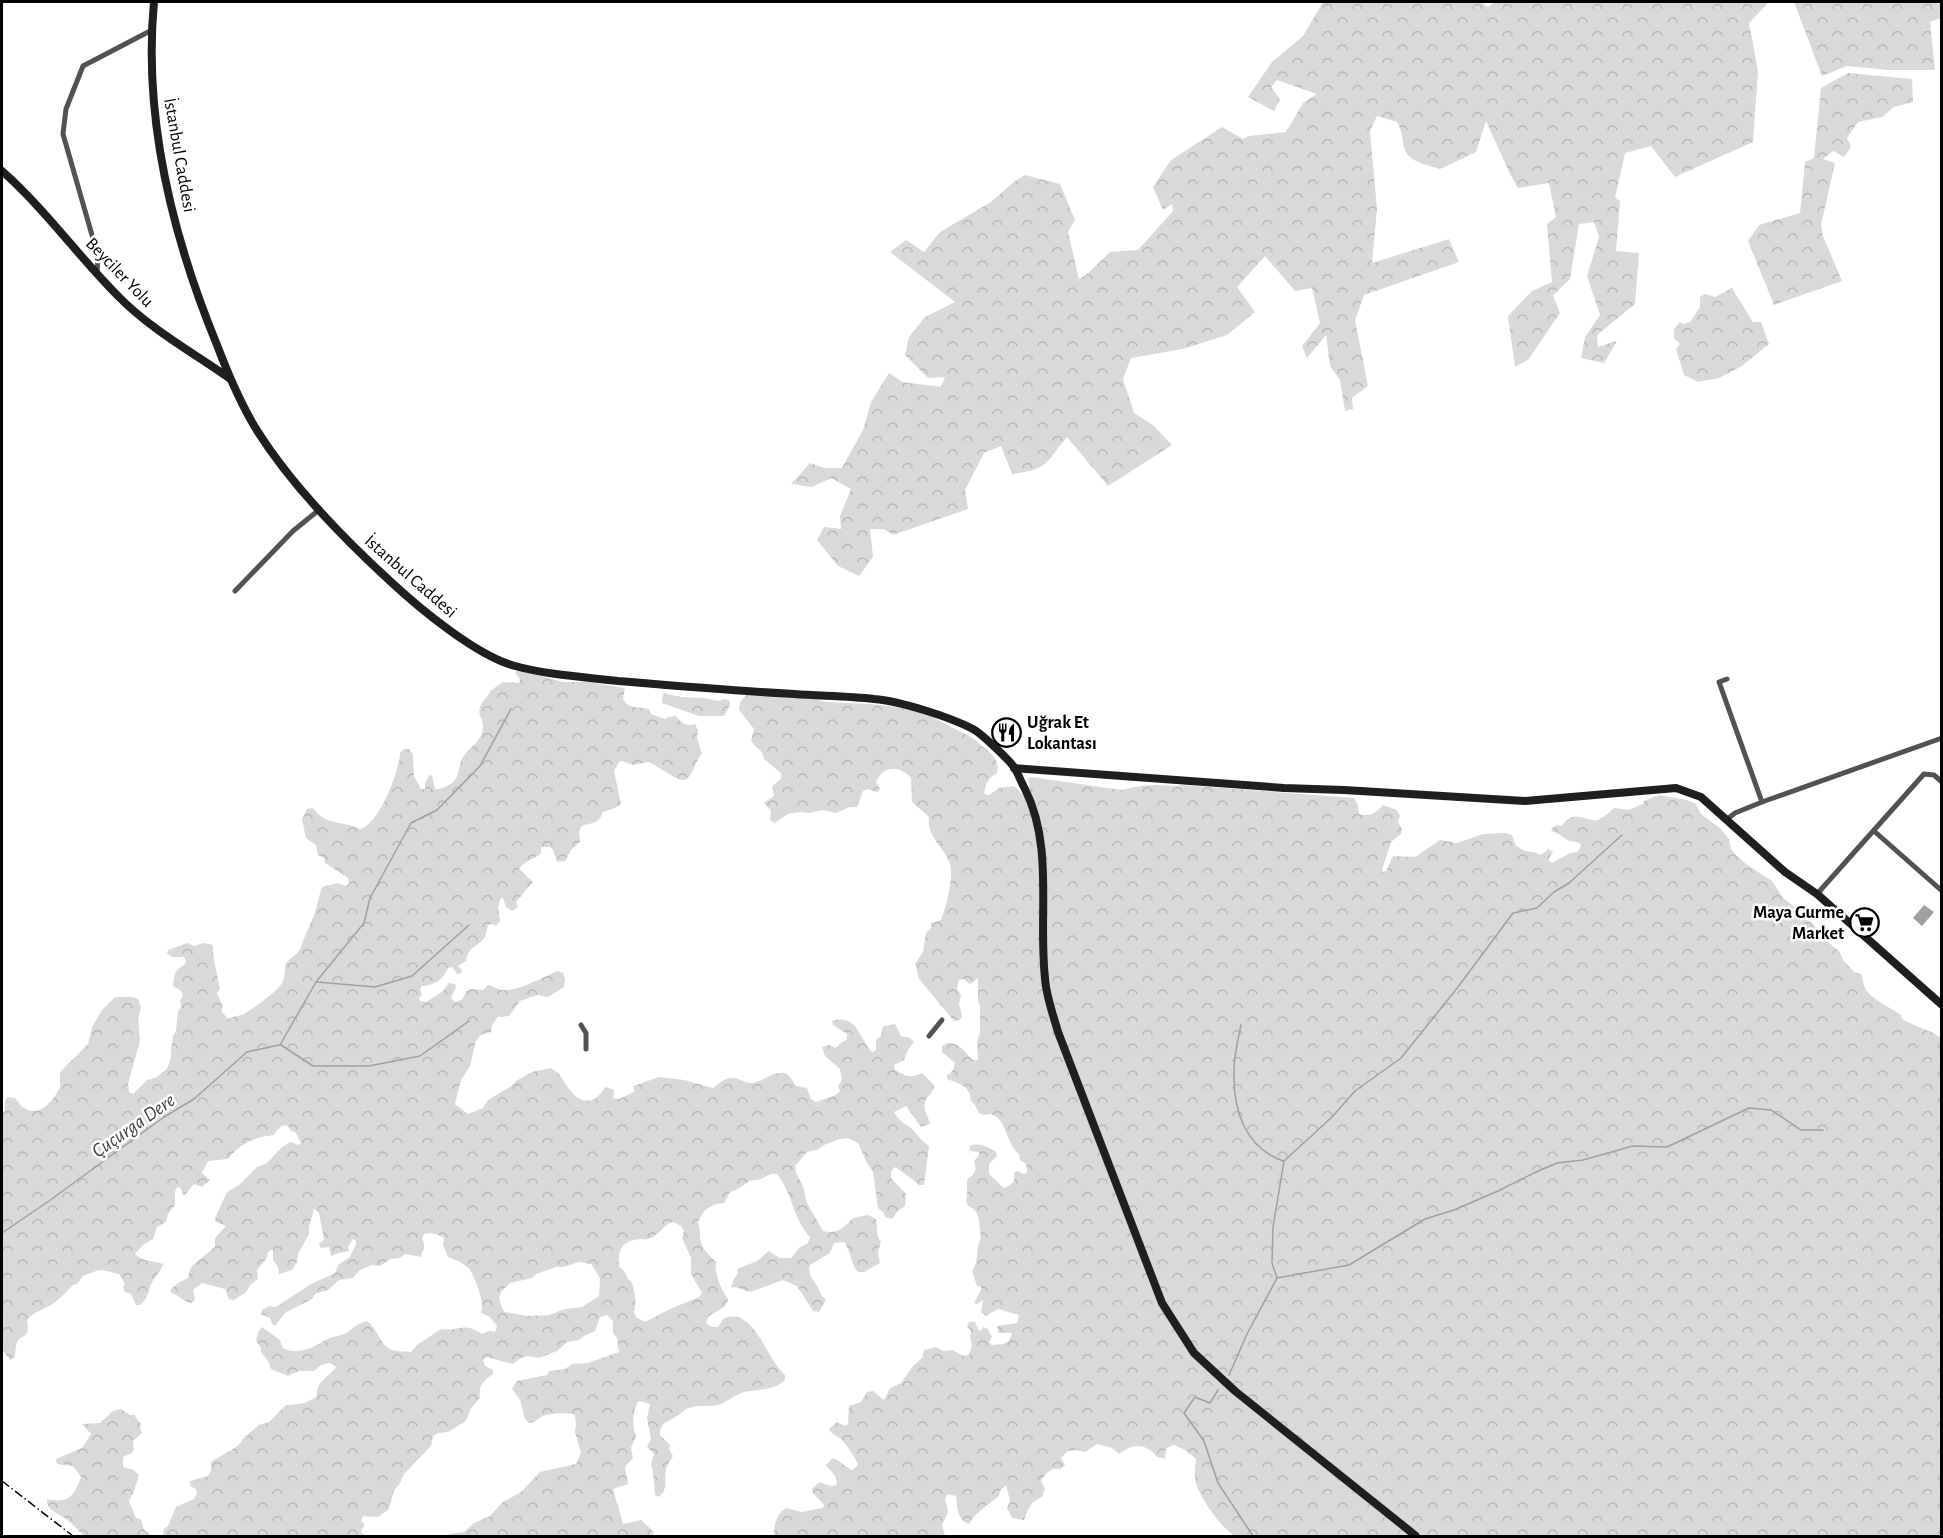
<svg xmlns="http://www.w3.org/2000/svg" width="1943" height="1538" font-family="'Alegreya Sans',sans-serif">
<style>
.forest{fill:url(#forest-crowns);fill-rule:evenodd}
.water{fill:#a0a0a0}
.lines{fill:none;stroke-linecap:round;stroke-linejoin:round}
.stream{stroke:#a0a0a0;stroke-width:1.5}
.street{stroke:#525252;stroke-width:5}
.secondary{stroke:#1f1f1f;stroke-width:8}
.rail{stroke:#000;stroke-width:1.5;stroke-dasharray:9 3 1.5 3;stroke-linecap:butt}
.labels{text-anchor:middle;stroke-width:5;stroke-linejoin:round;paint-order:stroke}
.street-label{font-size:18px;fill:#000;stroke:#fff}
.poi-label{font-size:18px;font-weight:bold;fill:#000;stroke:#fff;text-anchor:start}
.water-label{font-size:20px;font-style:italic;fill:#414141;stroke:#fff}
</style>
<defs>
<pattern id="forest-crowns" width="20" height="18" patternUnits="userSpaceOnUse" patternTransform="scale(1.5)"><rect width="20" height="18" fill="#d9d9d9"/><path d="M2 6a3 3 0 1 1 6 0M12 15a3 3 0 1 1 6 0" fill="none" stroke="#b8b8b8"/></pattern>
</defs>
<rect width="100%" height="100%" fill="#fff"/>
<!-- forest -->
<g class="forest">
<path d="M1323,2H1480L1488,7L1495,2H1768L1767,4L1749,23L1758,71L1753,142L1675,177L1651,146L1625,153L1615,198L1620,201L1616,251L1639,253L1635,304L1597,335L1598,347L1617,341L1604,363L1581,358L1585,337L1600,315L1587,276L1599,237L1594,222L1579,224L1570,279L1553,295L1560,313L1528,360L1515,367L1508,316L1532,291L1552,282L1547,224L1556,217L1549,183L1518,188L1510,174L1486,121L1476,152L1440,169C1428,165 1407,162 1404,147C1402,137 1402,131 1397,122L1377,116L1370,131L1377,209L1372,263L1449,239L1459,262L1364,295L1355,320L1368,386L1352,398L1353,409L1345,411L1340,380L1330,366L1326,335L1307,358L1302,346L1320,323L1312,288L1295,291L1265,256L1237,287L1255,312L1227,335L1183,349L1131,358L1123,379L1134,413L1153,425L1172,445L1108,486L1067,437C1044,464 1050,469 1012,474L1001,446L984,453L965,490L968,509L893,535L884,529H870L873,557L859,576L838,566L817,540L824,527L841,529L840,516L851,489L831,478L812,487L791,484L810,463L824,468H842L863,430L871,402L889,373L902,382L941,387L945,377L928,378L905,355L909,337L925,317L955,302L890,252L906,240L924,252L940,232L991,202L1015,181L1025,175L1060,184L1075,220L1068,232L1079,279L1086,275L1110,252L1138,250L1173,211L1172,204L1163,210L1153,187L1171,160L1222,127L1243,139L1249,136L1286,132L1303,103L1317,94L1277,80L1271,87L1280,99L1274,111L1248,97L1272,62L1303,36Z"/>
<path d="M1794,2H1940V18L1930,22L1935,70H1889L1847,66L1822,76Z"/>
<path d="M1848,73L1912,79L1913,102L1894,107L1882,117L1858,122L1847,138L1851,147L1844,157L1833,151L1823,159L1835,163L1821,225L1823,236L1842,281L1774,305L1748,241L1759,225L1800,213L1805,162L1814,158L1821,88Z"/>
<path d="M1732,288L1753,322H1761L1769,344L1742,366L1719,378L1698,382L1684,375L1676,349L1680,344L1674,338V329L1680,322L1684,324L1690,322L1700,307V297L1705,294L1715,297Z"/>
<path d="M519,670L563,682H588L625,688L623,699C629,710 638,706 649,709L651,714L665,719L668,717L676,716C682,723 685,727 695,724L698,730L697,738L702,754C695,761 694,772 687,779C681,785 657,765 649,762L633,765L622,761L619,762L614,771L621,804L615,808L603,812C598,825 593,822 582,826L579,831L580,842L571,850L565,861L557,862L553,850L550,847H541V853C534,860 525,860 519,869L533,882L516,902L518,907L512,911L506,907L503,898H501L498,907L500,921L496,926L492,924L488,925C487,928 487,931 486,934C482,947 469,943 466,961L458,966L462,970L461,973L457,974L452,967L448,968C443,980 434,985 422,986L420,989L422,995L419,998L420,1001L426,1002L442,992L449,983L455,984L456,987L451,998L455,1002C462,1001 464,998 466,991L471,989L483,990L488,985C493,986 497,989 501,990C514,993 544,977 557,971L563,973L565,979L564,987L548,997L537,995L520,1001L509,1016L498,1017L492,1025L491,1032L481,1035L476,1041L470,1066L461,1080L455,1104L468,1114L483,1108L488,1100L510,1087L516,1081L532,1072L551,1068C553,1070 557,1072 559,1074C567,1085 578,1109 596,1098C599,1096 603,1090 606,1087L614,1090L613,1098L619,1099L634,1092V1086L659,1077L684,1080L713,1088C721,1082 728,1075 738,1079C743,1081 747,1083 752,1083C763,1082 772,1071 784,1073C789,1073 793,1082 796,1086L807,1088L811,1099L816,1102L836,1095L840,1091L838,1086L842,1080L840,1069L825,1056L822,1047L829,1045L836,1048L842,1042L847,1040V1034L833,1025L832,1021C857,1013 859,1038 872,1052L876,1050V1040L881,1036L883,1026L895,1024L901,1036L910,1038L914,1042L908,1050L904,1060L894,1065L895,1070C906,1076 910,1079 922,1073L934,1085C934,1094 926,1095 925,1103C923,1111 929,1117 930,1124L921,1127L906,1106L894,1112C902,1126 908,1123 915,1132C919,1137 923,1142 929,1146L924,1185H919C918,1183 898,1169 895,1167L891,1172V1178L906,1194L905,1206L898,1211L892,1219L885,1217L884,1213L878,1208L873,1172L867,1163L858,1143L848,1138L840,1139L824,1145L817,1150L807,1152L795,1166L796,1173L803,1186L807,1203L823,1231C836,1235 845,1227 853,1218L868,1215L876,1219C878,1227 875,1234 881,1242L878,1252L880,1263L864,1272H858C850,1263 851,1251 844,1242L834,1243L830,1253L810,1265C807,1277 814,1278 818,1288C821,1294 821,1296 826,1300L819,1312L813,1311L797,1286L783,1280L750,1292L735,1287L731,1288L734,1279L738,1273L737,1269L757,1261L769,1251L780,1258H791L800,1247L808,1243L810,1237C793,1219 792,1192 777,1174C770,1173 769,1175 763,1178C758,1181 753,1179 748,1182C742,1186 738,1190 730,1192L724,1203C709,1205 704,1208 698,1223C701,1229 699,1235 701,1242C703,1250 710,1256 716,1262C714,1272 721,1290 728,1299C727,1309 715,1311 708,1317L706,1323L711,1327H718L724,1318C728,1317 733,1316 738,1317C759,1324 768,1360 785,1375V1380C773,1392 756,1388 741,1393C736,1395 727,1401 721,1404C711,1408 699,1404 689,1408C684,1409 681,1414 677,1416C668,1422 660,1422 660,1435L670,1445L669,1449L673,1456C671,1460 667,1465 666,1469C663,1480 670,1486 659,1497L655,1495L653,1471L651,1465L654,1454L647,1447L651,1439L647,1418L650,1404L639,1401C632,1409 632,1426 636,1436L631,1448L633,1458L625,1467L628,1484L613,1489L623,1524L641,1520L654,1532L652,1536H448L449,1534L464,1532L474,1523L490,1516L503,1502L521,1492L540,1472L576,1464L581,1453L575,1432L576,1425L575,1415C569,1412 549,1413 543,1416C537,1419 537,1422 529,1423L525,1419L520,1400L512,1389L517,1381L547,1375L549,1371L565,1369L572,1364L588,1363L619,1352L617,1338L613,1333V1321L607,1315L600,1317L595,1331L584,1336L579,1340L567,1342L557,1351L539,1358L528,1356L521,1358L513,1364L486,1357L483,1360L485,1366L493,1370V1374C483,1381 478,1386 480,1398L471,1408L466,1421L448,1432L439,1433L433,1436L431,1446L404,1474L399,1485L394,1490L389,1509L378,1517L363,1516L361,1521L364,1523V1527L361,1530V1533L367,1536H163L164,1529L168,1526L176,1507L194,1499L197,1493L196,1489L190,1486V1481L208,1476L211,1471V1462C222,1454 237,1450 244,1438L259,1425L269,1422L286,1405C297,1405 309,1403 317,1396C315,1382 329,1377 336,1367L330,1363L321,1365L314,1371H299L288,1376L271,1369L268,1361L261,1352V1348L256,1341L258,1332L262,1327L280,1340L283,1348C300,1356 313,1347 328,1339C333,1336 341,1336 346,1333C354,1328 357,1323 367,1321C377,1328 380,1344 390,1349C395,1352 404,1351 411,1352L417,1345L441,1329C460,1332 463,1321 482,1334L489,1331L495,1332L497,1326L490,1317L481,1313C485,1299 475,1281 470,1269L460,1262L448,1257L443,1245L444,1238C437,1234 432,1232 424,1234L422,1238C426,1246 423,1249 421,1257L406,1254L399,1258L391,1259L380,1266L372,1265L360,1270L353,1278L339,1280L328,1290L315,1294L312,1299L285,1313L275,1326L272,1324L270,1318L261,1314L262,1310L269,1306L276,1307L311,1284L335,1273L338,1265L350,1257L356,1244V1241L353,1239L348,1247L349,1251L339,1253L331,1256L329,1247L322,1248L320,1247L319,1244L324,1240L319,1213L314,1209L309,1227V1234L298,1254L297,1262L292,1270L279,1274L278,1267L273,1260V1249L268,1252L267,1258L257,1270L258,1279L251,1284L246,1292L234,1300L229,1299L225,1289L202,1283L193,1290L195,1300L191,1303C184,1302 179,1295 171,1293L170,1290L178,1283L188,1278L190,1269L193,1265L215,1247V1238L226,1226L216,1222L215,1218L227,1192L239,1185L257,1167L267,1163L282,1147L291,1142L298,1145L301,1143L296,1133L290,1130L288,1126C280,1124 279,1129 274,1135C255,1137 240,1143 228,1159L208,1161L202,1173L210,1180L202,1187L194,1184L185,1195L182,1194L181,1188L177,1187L175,1192V1205L168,1214L166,1222L157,1227L153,1239L143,1245L135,1254C143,1262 153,1260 163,1264C161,1272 155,1276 152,1282C148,1291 148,1299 140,1305H136L131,1294L125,1292L123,1287L125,1284L119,1274L102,1270L96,1271L83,1276L77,1284L73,1285C67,1291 59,1300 51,1305C43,1310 33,1312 27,1320L28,1330L26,1335C15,1339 16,1346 15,1357L10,1360L2,1349V1114L5,1110V1100L8,1097L15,1098C30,1121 47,1110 58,1091C62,1085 59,1079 60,1072L88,1044L92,1027L102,1010L115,997C125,998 128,995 138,999L141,1008L138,1018L140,1041L128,1084L129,1092L133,1094L147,1080L155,1078L167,1069L171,1057V1049L173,1036L176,1031L178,1012L181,1006L180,1001L183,995L180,990L173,986C174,981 174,974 177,970C181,966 184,967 186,961L184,957H172L167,953L168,950L187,943L194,946L204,943L213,945C212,958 218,975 220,989L217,993L222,1004V1012L228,1019C232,1017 238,1016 242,1015C249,1012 279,990 282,983C285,977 285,971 285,965C289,958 298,955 301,947C304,938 308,929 312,920C317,910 318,898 322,887L338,883L345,886L349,884L348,878L325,863L324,858L318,855L316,845L306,838L302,820L307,809L313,808C325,826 344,821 361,829C380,822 399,772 400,753L404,749H409L413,754L414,776L421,789H425V783L430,774L432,776L435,789C440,790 448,786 452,783C460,777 458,765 463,757C470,747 484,740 483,725C483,719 477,714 480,707C482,700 488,698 490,691L503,682L519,683L520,680L515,672ZM673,1222L681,1226L684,1231L682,1238L691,1258V1274L702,1293L699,1297L670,1309L645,1322L636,1317L634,1312C637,1302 635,1290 631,1281L628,1279L624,1271L619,1266C617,1248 624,1240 641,1239C645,1239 647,1240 651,1238C660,1234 664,1224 673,1222ZM579,1262L591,1264L600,1278L599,1296L582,1307L565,1309L549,1315L527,1316L505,1312L502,1308L499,1298L501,1292L510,1283L532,1278L536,1274L556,1267H563Z"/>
<path d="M663,693L681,697L704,698L718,701L725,699L730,701V705L724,716H699L662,703Z"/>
<path d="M747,694C770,699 793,697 816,699C820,700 824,702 829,702C861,704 893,703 924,714C934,717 944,723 953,728C963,732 972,737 980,744C990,753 1000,758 997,773C987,779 986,783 984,794L989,795L999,788L1014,786L1027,799L1031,794L1028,779L1031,777L1122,790C1132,787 1146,785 1157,785C1166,785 1174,787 1182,785L1354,798L1358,805L1359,814C1370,817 1376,813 1383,805L1397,810L1400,816L1398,822L1402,829L1401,834L1391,842L1382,870L1383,872L1386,871L1393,856L1415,857L1440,840L1457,843L1483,834L1505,833L1512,835L1516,846L1525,851L1534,852L1540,855L1544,853L1548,849L1553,852L1548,860L1552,863L1570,853L1577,852L1581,846L1580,843L1569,841L1557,833L1551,831L1553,827L1557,825L1561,826C1564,824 1565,821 1568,819C1578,812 1589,822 1598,820C1603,818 1610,812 1614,808L1628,810L1643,804L1644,801L1659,795L1686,800L1695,803L1701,814L1720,828L1729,839L1731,849L1735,854L1746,864L1772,881L1783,898L1802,913L1804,917L1811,922L1828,942L1840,952L1843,960L1854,972L1861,974C1863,979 1863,984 1865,988C1868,997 1893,1009 1901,1015L1902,1019C1915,1027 1929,1029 1941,1038V1536H1235C1222,1529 1200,1498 1196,1483C1194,1476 1195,1466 1196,1459L1185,1450L1174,1445L1166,1448L1165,1459L1157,1457C1146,1443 1133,1443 1119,1454L1112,1448L1097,1444L1085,1452L1075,1450L1068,1451L1061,1458L1065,1465L1060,1469C1050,1468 1046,1473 1041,1481L1045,1489L1042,1497C1030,1502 1028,1509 1024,1520L1012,1518L1007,1508L1010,1501L1006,1485L1000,1491L999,1496C990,1503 974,1514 969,1524C956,1519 958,1507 956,1496L947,1494L945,1501C950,1511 948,1515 942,1524L945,1536H774C774,1525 776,1514 786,1508L802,1512L823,1508L824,1505L813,1493L812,1489L819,1482L831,1486L836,1485C840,1476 830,1472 826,1465L833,1458C841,1461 845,1467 852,1470L858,1465C855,1456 847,1446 841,1439C836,1435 832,1435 829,1429L837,1422L845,1426L848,1424L849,1406L861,1402L867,1392L873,1391L884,1400L890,1388L901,1383L913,1366L922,1358L924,1350L936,1347L944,1351L952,1350L964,1356L969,1355L972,1345L970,1338L971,1331L967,1326L969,1322H975L978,1329L981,1331L983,1327L988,1329L992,1337L989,1342L992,1345L1003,1344L1009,1341L1012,1333H999L997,1326L1017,1323L1019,1315L998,1309L986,1316L981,1312L983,1300L977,1304L974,1303L981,1290V1287L977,1286L972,1271C981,1256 974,1251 981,1238C979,1225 981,1211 968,1206L966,1200C969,1193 965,1185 968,1179C970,1176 974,1175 975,1171C976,1168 975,1164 974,1161L979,1155V1152L970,1151V1146C977,1142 990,1147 996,1152L997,1156L989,1164V1174L1004,1188C1011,1185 1016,1182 1014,1173L1018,1171L1023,1174L1027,1173L1026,1164L1020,1160L1019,1154C1005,1143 1008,1120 991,1114L983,1115L979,1113L975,1105L971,1101C970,1085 959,1084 947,1079V1076L953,1070L955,1063L942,1052V1046L947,1043C960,1042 964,1052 973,1060H978L977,1041L980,1033V1006L978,1001V978L972,983L969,984L964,979L959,980L957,989L961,995L959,1004L962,1016L960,1020L954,1021L919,979L915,964L923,952L926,933L931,928V923L941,920C946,908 954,877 950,864C944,846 926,837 929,817L912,802L911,778C900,765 883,765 876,782L880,789L877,792L867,789L863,791L857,807H850L836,813L822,810L809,813L800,812L787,814L775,823L770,820L771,811L764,803L774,796L772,787C776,781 783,782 781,773L764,759L762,752L754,745L751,740L754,729L739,710L740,702Z"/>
<path d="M121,1409L130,1415H134L141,1424L140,1428L142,1433L133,1441L134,1449L132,1453L123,1457V1467L134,1470L139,1475L134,1491L129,1501L136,1518L141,1519L144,1530L153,1536H84L69,1521L50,1509L47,1503V1499C69,1504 74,1496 81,1477L73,1466L57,1464L56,1459L82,1448L91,1434L82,1424L100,1423L113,1411Z"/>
</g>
<!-- water -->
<path class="water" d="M1924,905L1934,912L1922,926L1913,918Z"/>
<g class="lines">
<!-- stream -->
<g class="stream">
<path d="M317,982L375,987L412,976L469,925"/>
<path d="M1241,1025C1238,1039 1234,1055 1234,1071C1233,1109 1244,1147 1283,1161"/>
<path d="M280,1045L316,982L364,923L370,898L411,823L437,810L480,766L511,709"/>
<path d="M281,1045L313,1066H369L420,1056L469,1021"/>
<path d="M2,1233L49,1201L164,1117L194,1099L247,1052L279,1045"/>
<path d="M1277,1278L1272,1263L1273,1227L1284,1161L1332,1117L1355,1091L1401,1058L1458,987L1513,913L1537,908L1554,892L1569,883L1622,835"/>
<path d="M1229,1375L1247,1334L1277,1278L1349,1265L1425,1219L1454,1210L1498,1191L1536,1172L1557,1163L1583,1160L1633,1146L1667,1147L1749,1108L1771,1110L1801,1130H1823"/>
<path d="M1218,1390L1210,1403L1195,1397L1184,1413L1204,1441L1218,1483L1253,1536"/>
</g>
<!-- street -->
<g class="street">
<path d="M97,273L98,256L63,134L66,109L83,66L152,30"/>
<path d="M235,591L293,531L320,509"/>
<path d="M1727,679L1719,682L1762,802"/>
<path d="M1726,820L1735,813L1762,802L1942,738"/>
<path d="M1874,831L1942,891"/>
<path d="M1817,894L1924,774L1934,775L1942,782"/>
<path d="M581,1025L586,1033V1049"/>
<path d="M929,1036L942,1020"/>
</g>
<!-- secondary -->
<g class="secondary">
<path d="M154,2C143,118 173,238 217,345C228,374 241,405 258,432C293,487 342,537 390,581C420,609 477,656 515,666C548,675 584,677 618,681C677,686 735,691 794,694C820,696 847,696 874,699C900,701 950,717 973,729C982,734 1007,758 1014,767C1018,773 1021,782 1025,789C1054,847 1038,915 1045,978C1046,996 1053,1014 1058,1032L1162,1303L1194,1353L1235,1391L1416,1536"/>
<path d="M2,171C45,209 78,256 118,296C150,329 192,352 229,378"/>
<path d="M1014,768L1284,788L1344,790L1525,801L1676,788L1701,797L1785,872L1817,894L1942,1005"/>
</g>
<!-- rail -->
<path class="rail" d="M2,1481L73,1536"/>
</g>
<!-- icons -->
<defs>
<symbol id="restaurant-ring" viewBox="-11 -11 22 22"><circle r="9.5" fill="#fff" stroke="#000" stroke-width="1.5"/><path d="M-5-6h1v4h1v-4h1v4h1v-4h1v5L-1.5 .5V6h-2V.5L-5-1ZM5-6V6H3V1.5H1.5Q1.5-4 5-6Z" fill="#000"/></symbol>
<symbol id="supermarket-ring" viewBox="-11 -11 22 22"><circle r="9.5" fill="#fff" stroke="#000" stroke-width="1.5"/><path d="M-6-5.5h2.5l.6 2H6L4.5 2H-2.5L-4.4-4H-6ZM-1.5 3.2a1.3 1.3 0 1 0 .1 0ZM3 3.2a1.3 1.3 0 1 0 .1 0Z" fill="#000"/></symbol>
</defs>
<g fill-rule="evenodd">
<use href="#restaurant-ring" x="990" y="716" width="33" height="33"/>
<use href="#supermarket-ring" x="1848" y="906" width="33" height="33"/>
</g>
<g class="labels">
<!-- street labels -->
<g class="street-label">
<text transform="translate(180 155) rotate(80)" y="6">İstanbul Caddesi</text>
<text transform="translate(120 272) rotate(46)" y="6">Beyciler Yolu</text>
<text transform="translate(411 576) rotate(41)" y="6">İstanbul Caddesi</text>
</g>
<!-- poi labels -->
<g class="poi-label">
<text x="1027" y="728">Uğrak Et<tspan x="1027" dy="21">Lokantası</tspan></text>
<text x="1844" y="918" text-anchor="end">Maya Gurme<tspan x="1844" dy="21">Market</tspan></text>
</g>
<!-- water labels -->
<g class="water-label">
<text transform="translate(133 1125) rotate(-35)" y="7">Çuçurga Dere</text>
</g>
</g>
<!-- border -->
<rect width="1943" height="1538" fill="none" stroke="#000000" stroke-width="6"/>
</svg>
